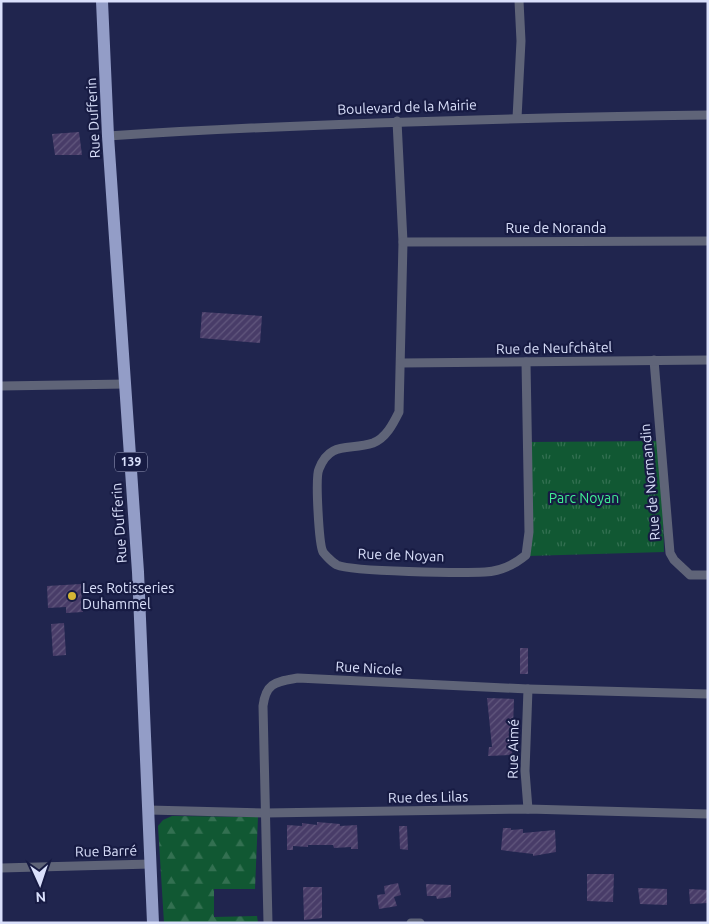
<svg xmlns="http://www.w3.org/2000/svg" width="709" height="924" font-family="Ubuntu,sans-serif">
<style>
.forest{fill:url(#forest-firs)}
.park{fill:url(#park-tufts)}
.building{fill:url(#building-hatch)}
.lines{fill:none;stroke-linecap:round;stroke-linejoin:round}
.minor{stroke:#5f6478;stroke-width:9}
.primary{stroke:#939dc7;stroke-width:12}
.poi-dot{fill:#d4b635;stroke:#171b43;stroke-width:2}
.labels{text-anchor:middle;stroke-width:4.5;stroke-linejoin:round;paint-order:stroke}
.shield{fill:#171b43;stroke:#a0a5c4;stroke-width:1}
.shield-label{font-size:12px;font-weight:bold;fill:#dae0fb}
.street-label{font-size:14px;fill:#dae0fb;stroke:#171b43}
.park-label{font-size:14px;fill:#40f094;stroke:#171b43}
.poi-label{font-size:14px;fill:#dae0fb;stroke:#171b43;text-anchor:start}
</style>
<defs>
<pattern id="forest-firs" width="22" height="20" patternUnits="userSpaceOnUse" patternTransform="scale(1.25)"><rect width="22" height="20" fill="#115833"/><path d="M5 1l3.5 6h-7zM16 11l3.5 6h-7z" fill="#337051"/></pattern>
<pattern id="park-tufts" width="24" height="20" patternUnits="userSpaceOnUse" patternTransform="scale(1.25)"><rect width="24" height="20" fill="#115833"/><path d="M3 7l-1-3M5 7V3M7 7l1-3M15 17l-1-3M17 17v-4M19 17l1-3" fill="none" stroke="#337051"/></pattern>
<pattern id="building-hatch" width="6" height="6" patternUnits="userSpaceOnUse" patternTransform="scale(1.25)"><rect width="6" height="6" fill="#483c68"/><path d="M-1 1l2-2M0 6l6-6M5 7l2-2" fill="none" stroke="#62587e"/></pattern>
</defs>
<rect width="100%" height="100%" fill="#20254e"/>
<!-- forest -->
<path class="forest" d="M172,816L258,817L255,889H214V917L257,916L258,923H164L158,826L163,820Z"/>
<!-- park -->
<path class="park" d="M661,441L664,552L528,556L527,442Z"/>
<!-- building -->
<g class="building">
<path d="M79,132L82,155H55L52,134Z"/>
<path d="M202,312L262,316L260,343L200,338Z"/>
<path d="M81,584L83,612L66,613V607L48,608L47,586Z"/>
<path d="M64,623L66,655L53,656L51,624Z"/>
<rect x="520" y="648" width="8" height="26"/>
<path d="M487,698L514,699L512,755L488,756L489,747H492Z"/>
<path d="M317,822L340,824V826L357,825L358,849H351V847L334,848L333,845H308V847L293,846V850H287V825L302,826V823L317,825Z"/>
<path d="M399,826H407L408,850L400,849Z"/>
<path d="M503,828H511V830L523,829V833L555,830L556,852L533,856V854L501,850Z"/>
<path d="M587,874H614L613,902L587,901Z"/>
<path d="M398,883L401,895L394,897L397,906L379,909L377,895L385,894L384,886Z"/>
<path d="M426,884L451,885V897L437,899L436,896H427Z"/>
<path d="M303,887H322V918L304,920Z"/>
<path d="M638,888L667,889V905L640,904Z"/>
<path d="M689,889L708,890V903L690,904Z"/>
</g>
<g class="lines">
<!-- minor -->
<g class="minor">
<path d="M517,118L521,41L519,1"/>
<path d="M397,121L403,242L399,412C393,424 386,438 373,443C350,451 330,440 319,469C315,477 319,545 323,552C325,555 333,563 337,565C353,572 463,573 485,572C501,571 514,565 526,555L529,532L526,362"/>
<path d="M108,136C308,123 508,118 708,115"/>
<path d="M403,242L708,241"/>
<path d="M654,360L670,553L674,560L690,575H708"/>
<path d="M401,363L708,360"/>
<path d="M1,386L126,384"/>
<path d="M528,809L525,771L528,689"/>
<path d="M149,810L265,813L528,809L708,814"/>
<path d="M1,868L151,864"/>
<path d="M268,923L263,706C266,682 276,682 298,678L528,689L708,694"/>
<path d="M411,923H420"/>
</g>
<!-- primary -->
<path class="primary" d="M102,1L108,136L138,572L153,923"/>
</g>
<!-- markers -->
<circle class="poi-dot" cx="72" cy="596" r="5"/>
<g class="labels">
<!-- shield labels -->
<rect class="shield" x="115" y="452.5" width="32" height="19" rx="4"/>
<g class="shield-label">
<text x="131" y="466">139</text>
</g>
<!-- street labels -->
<g class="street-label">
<text transform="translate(407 107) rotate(-2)" y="5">Boulevard de la Mairie</text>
<text transform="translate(93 118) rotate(-93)" y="5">Rue Dufferin</text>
<text x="556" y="233">Rue de Noranda</text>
<text transform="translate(554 348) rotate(-1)" y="5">Rue de Neufchâtel</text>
<text transform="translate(650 482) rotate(-95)" y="5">Rue de Normandin</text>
<text transform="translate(119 523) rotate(-94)" y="5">Rue Dufferin</text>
<text transform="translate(401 555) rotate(2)" y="5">Rue de Noyan</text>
<text transform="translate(369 668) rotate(3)" y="5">Rue Nicole</text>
<text transform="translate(513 749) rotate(-89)" y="5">Rue Aimé</text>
<text transform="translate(428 797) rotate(-1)" y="5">Rue des Lilas</text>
<text transform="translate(106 851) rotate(-1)" y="5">Rue Barré</text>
</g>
<!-- park labels -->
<g class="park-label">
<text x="584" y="503">Parc Noyan</text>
</g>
<!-- poi labels -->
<g class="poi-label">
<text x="82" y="593">Les Rotisseries<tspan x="82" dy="16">Duhammel</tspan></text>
</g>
</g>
<!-- border -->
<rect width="709" height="924" fill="none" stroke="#dae0fb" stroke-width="5"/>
<!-- north arrow -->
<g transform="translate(40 884) rotate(177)" stroke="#171b43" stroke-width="4" paint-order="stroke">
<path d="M0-4L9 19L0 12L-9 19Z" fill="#dae0fb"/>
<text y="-8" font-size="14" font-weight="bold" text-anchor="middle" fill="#dae0fb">N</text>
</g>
</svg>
